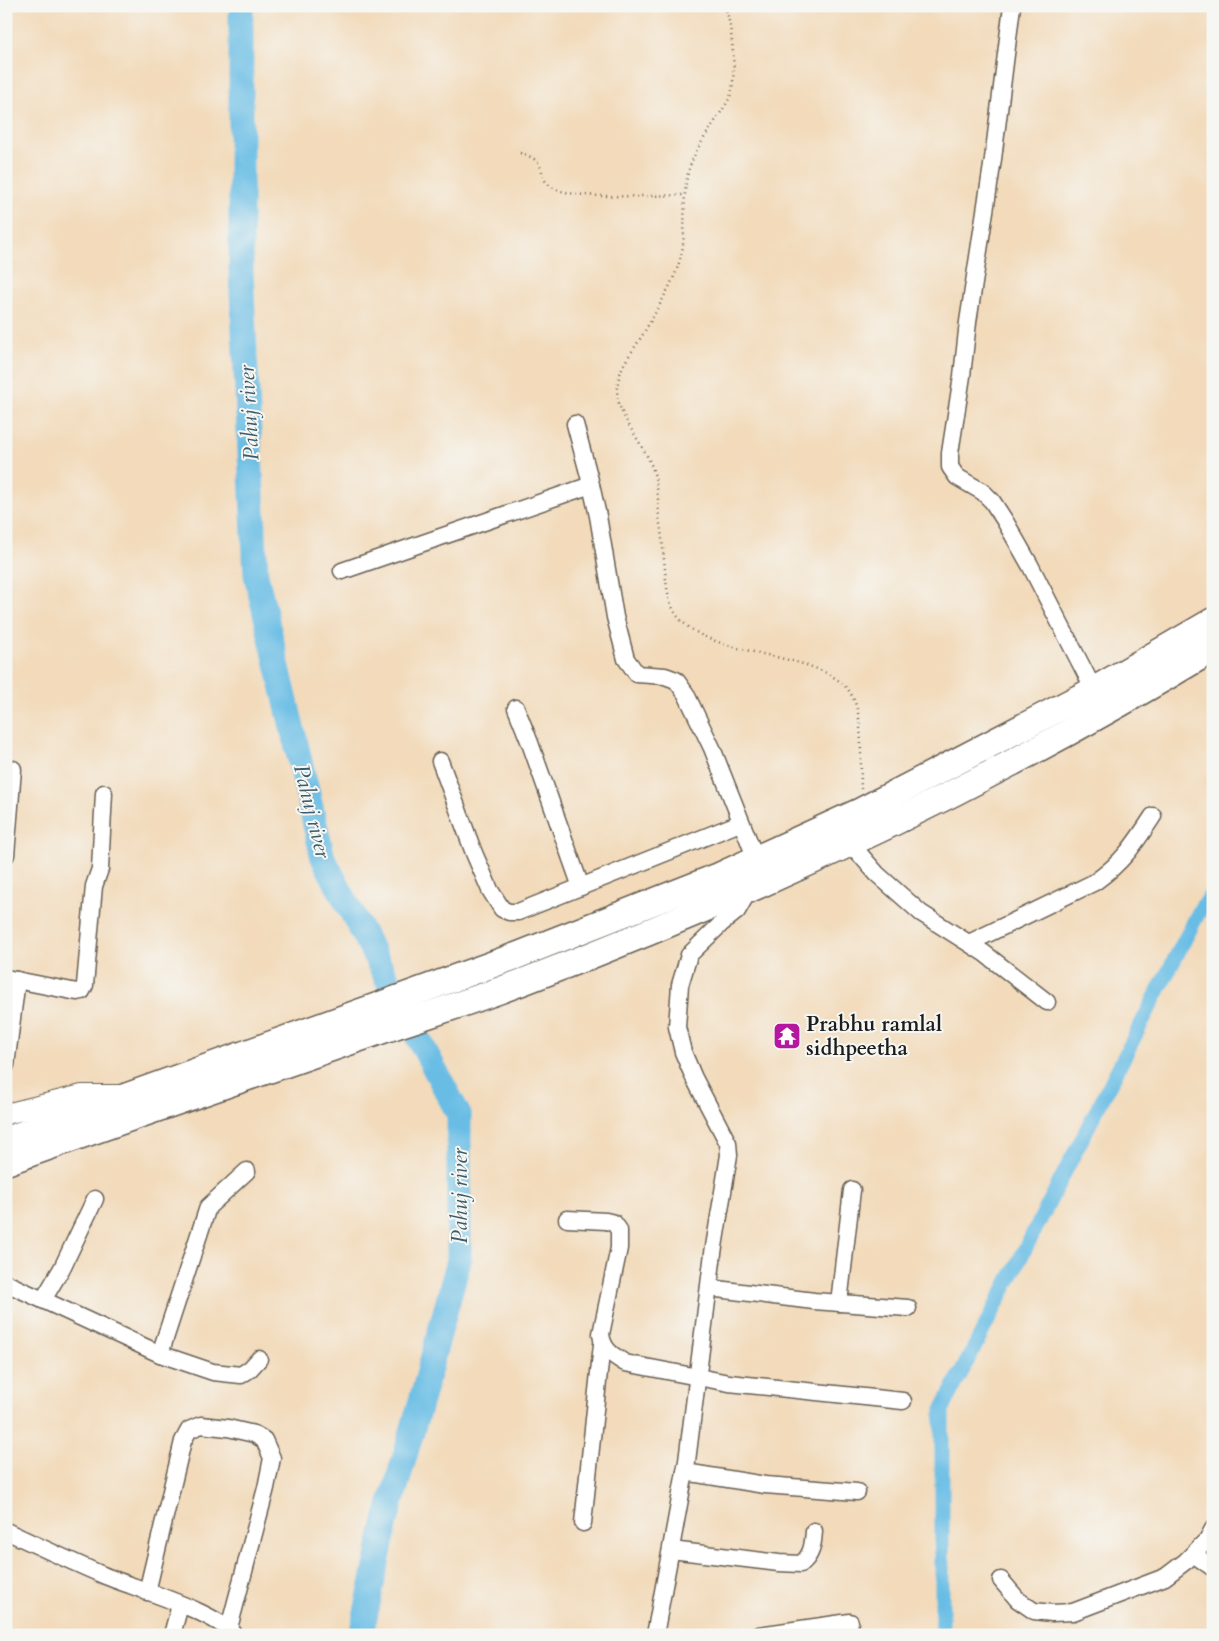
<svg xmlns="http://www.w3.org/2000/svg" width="1219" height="1641" font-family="Cardo,serif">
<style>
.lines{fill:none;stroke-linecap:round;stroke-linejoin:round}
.canal{stroke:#69bde5;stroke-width:15}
.river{stroke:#69bde5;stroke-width:25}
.minor-casing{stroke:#675e53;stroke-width:19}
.tertiary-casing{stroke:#675e53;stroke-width:22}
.trunk-casing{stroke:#675e53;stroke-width:29}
.path{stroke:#675e53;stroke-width:2.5;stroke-dasharray:1 4;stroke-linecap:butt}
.minor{stroke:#fff;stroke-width:16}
.tertiary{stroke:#fff;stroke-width:20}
.trunk{stroke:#fff;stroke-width:26}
.labels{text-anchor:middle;stroke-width:4;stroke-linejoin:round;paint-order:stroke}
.poi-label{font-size:21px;font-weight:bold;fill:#1c1c1c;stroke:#f6f6f2;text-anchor:start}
.water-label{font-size:22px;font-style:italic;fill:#3b5c6c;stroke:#f6f6f2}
</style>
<rect width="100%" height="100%" fill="#f6f6f2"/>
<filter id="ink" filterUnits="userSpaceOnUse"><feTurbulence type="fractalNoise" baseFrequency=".02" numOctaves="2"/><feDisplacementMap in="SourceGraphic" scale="10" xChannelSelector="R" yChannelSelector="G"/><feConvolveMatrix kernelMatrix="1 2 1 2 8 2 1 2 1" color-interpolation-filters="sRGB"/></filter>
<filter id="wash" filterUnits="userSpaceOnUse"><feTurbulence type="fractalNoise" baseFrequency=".0096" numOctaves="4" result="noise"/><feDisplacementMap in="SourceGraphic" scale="20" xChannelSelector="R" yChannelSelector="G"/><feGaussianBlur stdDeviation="1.12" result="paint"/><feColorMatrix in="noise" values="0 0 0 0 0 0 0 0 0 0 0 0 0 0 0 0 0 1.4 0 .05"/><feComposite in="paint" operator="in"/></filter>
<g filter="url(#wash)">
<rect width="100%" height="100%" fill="#f2daba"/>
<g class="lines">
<!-- canal -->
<path class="canal" d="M942,1635V1410L1202,906L1213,893"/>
<!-- river -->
<path class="river" d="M241,6V271L256,575L323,858L459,1115V1260L424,1390L386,1521L361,1635"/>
</g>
</g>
<g filter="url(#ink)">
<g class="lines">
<defs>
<g id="minor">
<path d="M1012,6L993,159L968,322L962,376L950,453V467L957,477L983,492L992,501L1005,521L1030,565L1094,690"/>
<path d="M575,424L589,476L598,516L615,617L626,659L637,674L665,676L676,680L686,694L712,748L756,859"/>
<path d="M342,571L591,485"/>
<path d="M516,708L530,743L581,887"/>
<path d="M440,761L474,853L490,890L502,909L509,912H518L740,823"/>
<path d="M850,843L877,874L921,913L984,953L1047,1002"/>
<path d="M6,855L13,769"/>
<path d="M969,943L1095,882C1123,862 1134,845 1153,816"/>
<path d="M6,978L77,992L82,991L85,985L94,886L100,869L104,793"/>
<path d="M6,1065L17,980"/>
<path d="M567,1219L606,1221L614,1223L619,1230V1248L601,1334C603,1350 612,1355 625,1363L729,1383L903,1401"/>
<path d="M6,1283L160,1354L213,1372L241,1375L250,1369L259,1359"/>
<path d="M709,1288L814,1301L908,1308"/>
<path d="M43,1300L62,1268L95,1199"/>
<path d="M839,1303L852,1190"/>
<path d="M160,1354L208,1207L247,1171"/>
<path d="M685,1472L765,1485L857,1492"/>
<path d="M583,1523L602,1344"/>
<path d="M6,1531C38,1546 70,1561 103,1575C134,1588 215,1611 234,1635"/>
<path d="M671,1550L779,1563L801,1564C812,1555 813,1545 814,1531"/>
<path d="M1193,1554L1213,1568"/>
<path d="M1001,1580L1018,1600L1034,1611L1052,1613L1073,1612L1165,1577L1186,1561L1207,1540L1213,1529"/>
<path d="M147,1592L183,1441L189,1430L201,1425L228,1428L254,1434L264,1440L272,1458L266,1488L229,1628"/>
<path d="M172,1635L180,1605"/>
<path d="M655,1635L687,1461L713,1253L729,1155L728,1143L694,1078L683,1052L677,1027L680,985L689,955L722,923L737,911L749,890"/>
<path d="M759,1635L850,1622"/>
</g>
<path id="tertiary" d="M6,1114L82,1095H119"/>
<g id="trunk">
<path d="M6,1140L516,956L719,876L861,811L948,766L1094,690L1213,621"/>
<path d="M6,1162C130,1117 255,1075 380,1031C430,1014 481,998 530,979C765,890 998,779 1213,649"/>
</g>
</defs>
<!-- minor casing -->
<use href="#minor" class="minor-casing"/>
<!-- tertiary casing -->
<use href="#tertiary" class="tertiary-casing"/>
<!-- trunk casing -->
<use href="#trunk" class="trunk-casing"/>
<!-- path -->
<g class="path">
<path d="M725,6C732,24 738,83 729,99C716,122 697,144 689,169C682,193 686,220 683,244C682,257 676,273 670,285C661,303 651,321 640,339C634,349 625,360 621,371C618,379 616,390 618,399C621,420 646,447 653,470C658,485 658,502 659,517C661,531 663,545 664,559C666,577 666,599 676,614C710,664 832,646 854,700C864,723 860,764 861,789"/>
<path d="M520,153C552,162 534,176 552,187C572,201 658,195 686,195"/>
</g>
<!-- minor -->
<use href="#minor" class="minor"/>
<!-- tertiary -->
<use href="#tertiary" class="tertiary"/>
<!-- trunk -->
<use href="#trunk" class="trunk"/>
</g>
</g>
<!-- icons -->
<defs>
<symbol id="temple-square" viewBox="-11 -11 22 22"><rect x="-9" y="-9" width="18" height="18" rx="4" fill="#b5179e" stroke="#f6f6f2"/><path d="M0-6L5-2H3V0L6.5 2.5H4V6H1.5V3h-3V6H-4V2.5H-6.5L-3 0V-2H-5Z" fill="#fff"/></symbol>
</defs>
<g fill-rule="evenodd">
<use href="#temple-square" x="771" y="1020" width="32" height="32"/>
</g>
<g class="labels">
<!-- poi labels -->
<g class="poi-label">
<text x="806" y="1031">Prabhu ramlal<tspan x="806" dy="24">sidhpeetha</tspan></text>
</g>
<!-- water labels -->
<g class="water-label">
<text transform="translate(248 413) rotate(-93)" y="8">Pahuj river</text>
<text transform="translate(313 811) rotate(76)" y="8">Pahuj river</text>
<text transform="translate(459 1196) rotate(-90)" y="8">Pahuj river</text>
</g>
</g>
<!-- margin -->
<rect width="1219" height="1641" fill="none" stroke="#f6f6f2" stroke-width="25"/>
</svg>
